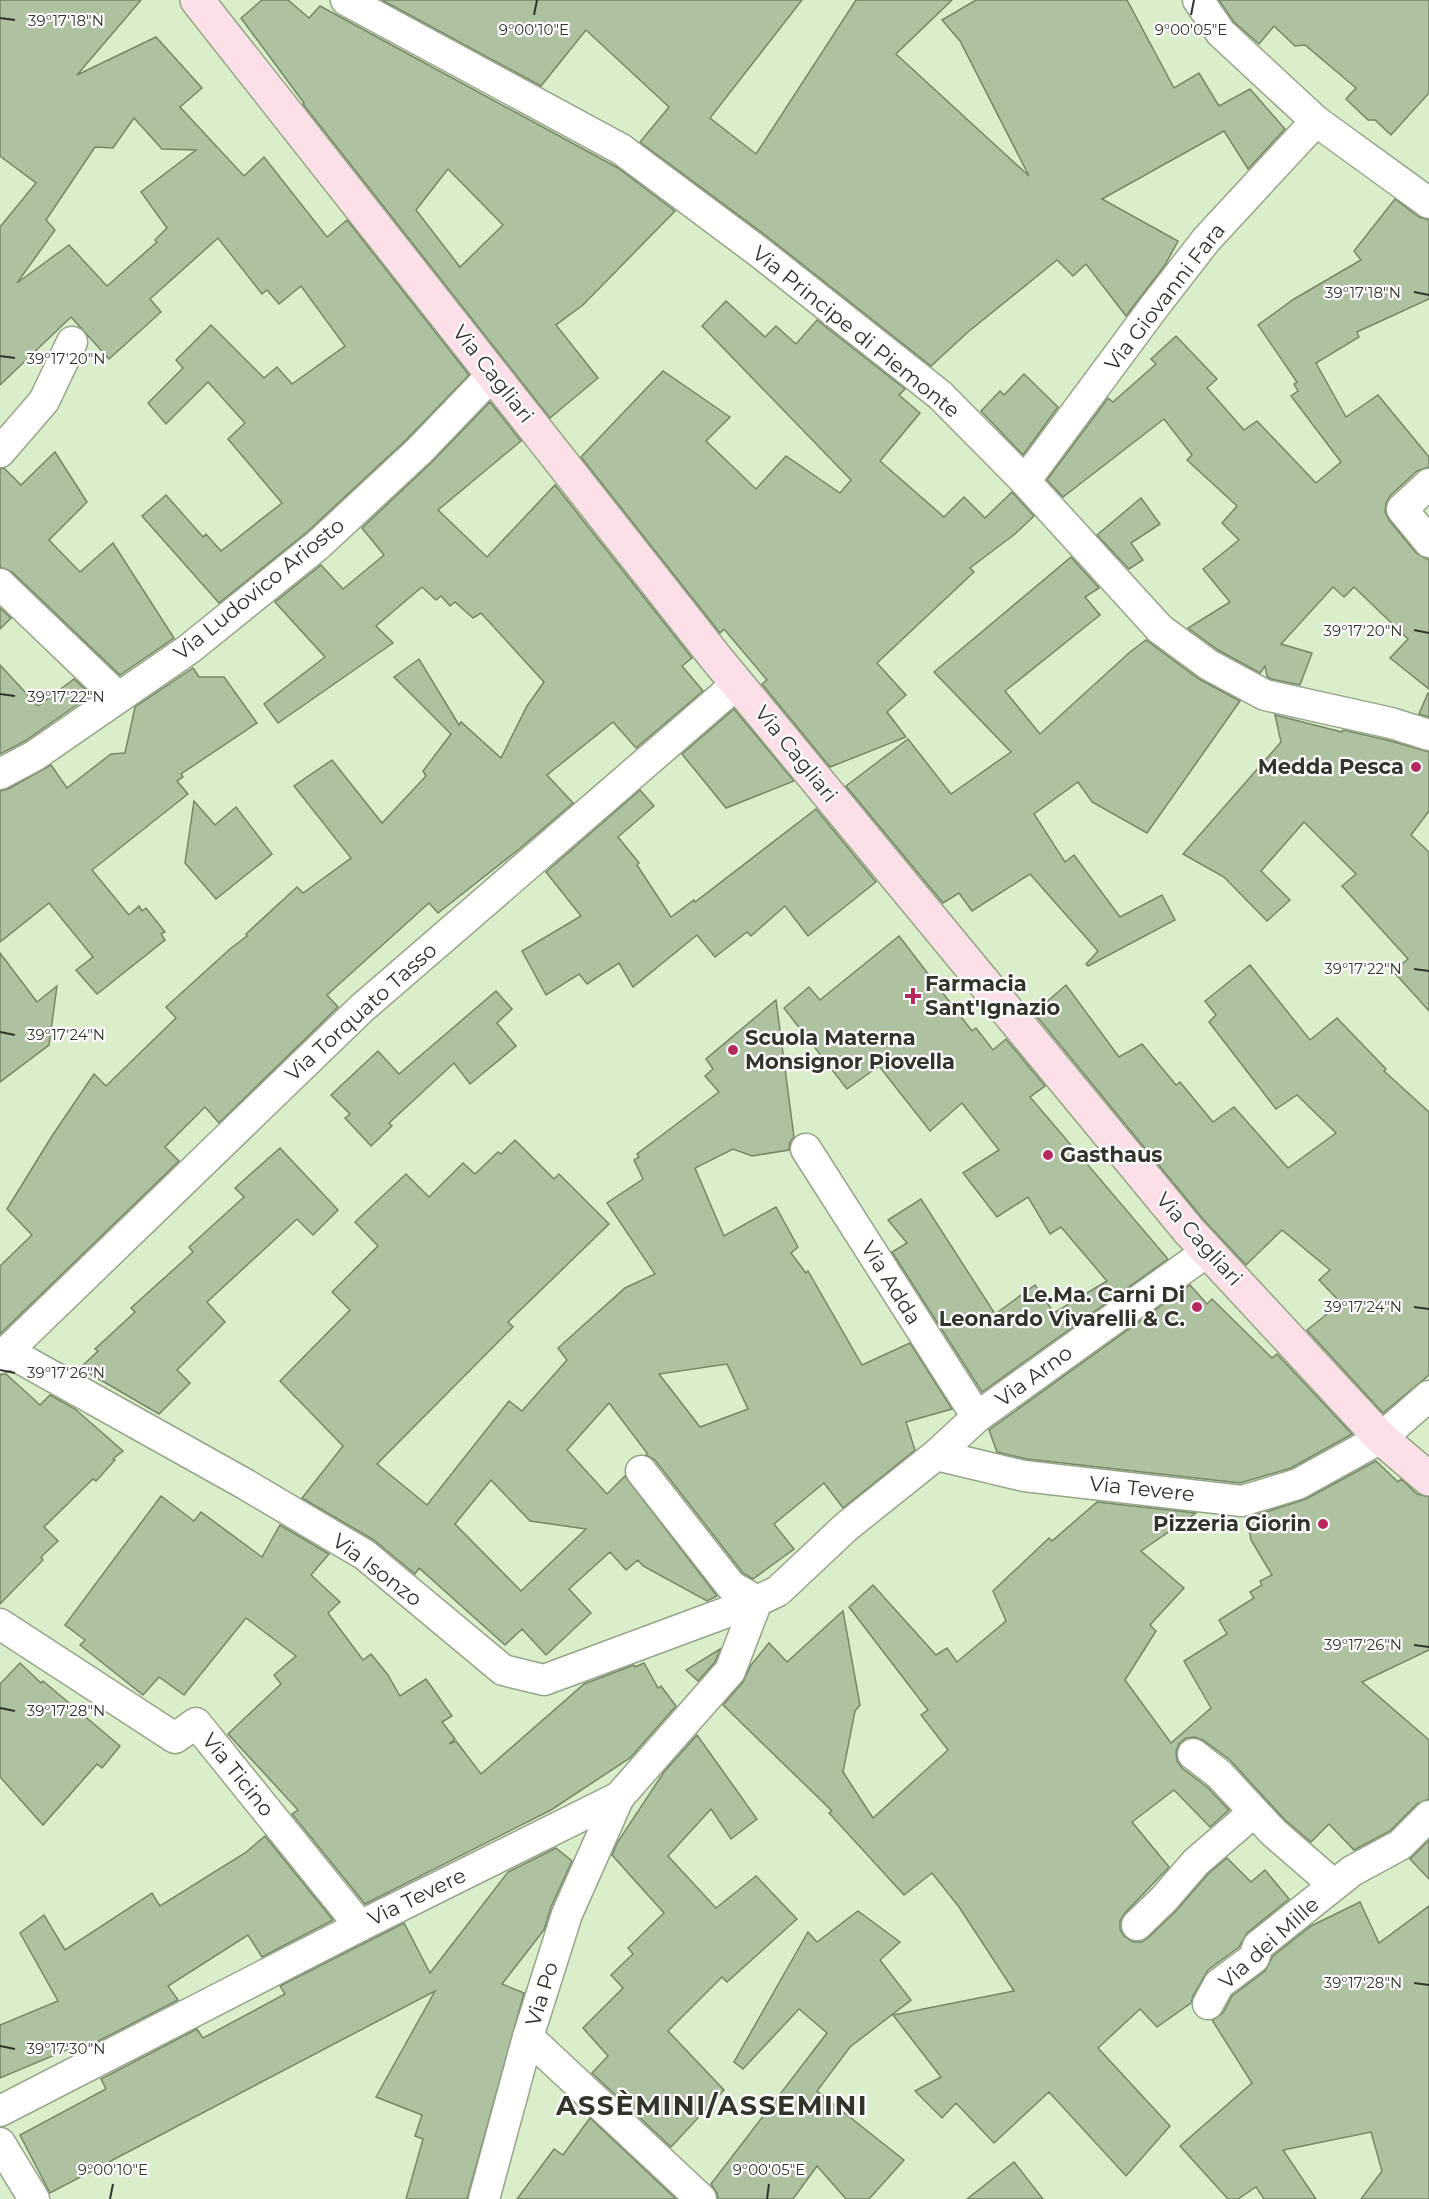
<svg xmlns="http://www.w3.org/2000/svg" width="1429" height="2199" font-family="Montserrat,sans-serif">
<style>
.building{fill:#aec1a1;stroke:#768768;stroke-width:1.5;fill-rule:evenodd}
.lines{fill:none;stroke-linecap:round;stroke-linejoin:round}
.street-casing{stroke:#94a686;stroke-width:33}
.secondary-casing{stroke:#94a686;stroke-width:36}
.street{stroke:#fff;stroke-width:30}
.secondary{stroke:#fbe0e7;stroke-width:33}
.ticks{fill:none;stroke:#2f3629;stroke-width:2}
.poi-dot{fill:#b6295c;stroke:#fff;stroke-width:2}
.labels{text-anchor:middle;stroke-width:4.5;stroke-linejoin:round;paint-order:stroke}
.street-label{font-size:21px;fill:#2f3629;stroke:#fff}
.poi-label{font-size:21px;font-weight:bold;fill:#2f3629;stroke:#fff;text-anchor:end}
.district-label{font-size:27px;font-weight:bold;letter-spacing:1.5px;fill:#2f3629;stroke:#fff}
.ticks-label{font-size:15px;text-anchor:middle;fill:#2f3629;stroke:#fff;stroke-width:4.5;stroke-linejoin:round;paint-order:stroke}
</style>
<rect width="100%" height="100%" fill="#dbeecc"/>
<!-- building -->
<g class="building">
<path d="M0,0H141L77,75L156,37L202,88L180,107L244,176L264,157L327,237L347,220L469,375L407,439L307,532L219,603L142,516L166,495L203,537L206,534L221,551L282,503L228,439L245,423L208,382L166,424L148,403L183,368L176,360L211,325L264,378L277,367L292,384L345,346L301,286L279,304L267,290L262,294L218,238L150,299L161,312L109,359L71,317L0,385V227L36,183L0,156ZM134,118L162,149L196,150L141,192L167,228L155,240L157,242L107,286L69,245L17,283L55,230L46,220L95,147L113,148Z"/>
<path d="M262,0H288L309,18L320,6L618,168L675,211L583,305L556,325L598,378L550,418L303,104L304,103L241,18ZM448,169L503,225L460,267L416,210Z"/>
<path d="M382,0H802L710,118L756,154L856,0H952L896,54L1029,176L960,41L942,20L976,0H1127L1174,88L1199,73L1219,106L1250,89L1285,129L1248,169L1224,131L1102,199L1178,241L1165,265L1126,316L1086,264L1073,276L1057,260L968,332L931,366L769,238L640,142L669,107L586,30L541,86Z"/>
<path d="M1219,0H1429V93L1391,135L1375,120H1368L1346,99L1356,88L1305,45L1295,46L1274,26L1259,44L1234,22Z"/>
<path d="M1395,199L1419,217L1429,220V299L1357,332L1359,337L1316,363L1346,417L1378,395L1429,457V467L1417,471L1390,496L1386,503L1385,512L1389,520L1416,553L1429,560V689L1390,658L1408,639L1354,587L1344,597L1333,587L1281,644L1312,653L1300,685L1271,679L1267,676L1265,666L1260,673L1218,650L1188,628L1230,602L1203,569L1239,540L1222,523L1237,506L1187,460L1192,455L1164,419L1063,497L1047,480L1108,398L1113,402L1156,364L1151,359L1176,336L1217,379L1207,388L1244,430L1257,421L1316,483L1341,462L1291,396L1298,391L1294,384L1297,382L1258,325L1294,299L1361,260L1354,251Z"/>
<path d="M726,301L765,337L776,326L796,344L817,320L905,389L899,395L920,413L880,461L944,517L964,497L985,518L1012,492L1034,516L1015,534L970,568L974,572L877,663L906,695L887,712L906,737L830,767L762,684L767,680L724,629L720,633L581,457L663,371L730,417L706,441L756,489L786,456L840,493L851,480L702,326Z"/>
<path d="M1024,374L1058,407L1023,455L981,411L1000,391L1004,395Z"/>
<path d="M490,402L521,441L438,510L487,557L555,485L692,658L682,666L703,691L636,748L613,722L547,775L573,803L518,850L438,913L429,903L327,995L338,1007L219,1123L205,1107L165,1147L179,1161L0,1334V1266L32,1235L7,1209L52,1136L94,1074L106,1086L176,1018L166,1007L230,949L247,936L246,934L297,887L303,893L351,858L294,786L332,760L382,823L426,776L423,771L451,734L394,677L419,659L459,725L461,722L501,758L527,706L544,682L481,613L473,618L455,602L450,606L441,596L436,600L422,587L376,626L393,643L278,723L264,704L325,657L275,602L321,565L343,589L384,555L362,528L431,463Z"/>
<path d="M55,452L87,502L49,540L80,572L113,543L174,638L120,675L12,572L0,567V469L4,468L21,485Z"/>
<path d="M1141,498L1160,524L1131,543L1143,560L1129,569L1097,535Z"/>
<path d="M1071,557L1099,588L1085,597L1100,615L1005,691L1040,734L1130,652L1146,640L1199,679L1240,701L1147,833L1092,802L1078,782L1034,814L1065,862L1074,855L1120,917L1162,895L1175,920L1088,966L1086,964L1098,951L1030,874L972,911L959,893L943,903L846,786L908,739L951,794L1011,752L934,672Z"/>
<path d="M0,608L11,618L0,629Z"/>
<path d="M0,665L38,706L74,679L91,695L25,741L0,754Z"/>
<path d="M193,668L199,677H224L257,723L181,774L183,777L177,781L188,794L92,870L129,915L139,906L142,911L146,908L165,932L161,934L165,940L97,994L76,970L93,957L49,903L0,942V791L8,789L51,765L67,788L111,754L125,753L135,707Z"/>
<path d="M1428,693H1429V717L1419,714Z"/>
<path d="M734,709L794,781L726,808L682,754Z"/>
<path d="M1275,715L1342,732L1343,730L1387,740L1429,752V811L1411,835L1429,852V1011L1393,971L1408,959L1342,886L1356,874L1304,822L1261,871L1290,900L1267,921L1224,877L1183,854L1281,742Z"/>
<path d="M640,790L654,806L618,837L639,863L637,865L671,917L694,900L695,902L816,809L876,882L808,936L785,906L751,936L747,932L715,957L697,935L633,987L619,963L587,984L579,974L546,995L522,951L581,916L546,872Z"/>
<path d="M194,801L215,825L236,807L272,854L216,899L185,863Z"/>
<path d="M899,936L972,1031L976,1028L993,1050L1006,1039L1045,1086L1030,1097L1168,1259L982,1392L892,1252L907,1243L888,1220L921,1199L995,1314L1035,1285L1054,1313L1107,1281L1061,1227L1050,1234L1028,1197L997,1217L963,1173L999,1150L962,1103L930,1131L879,1066L847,1089L784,1008L809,987L820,1000Z"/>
<path d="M0,953L37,1002L57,986L49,1045L0,1082Z"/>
<path d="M1250,965L1310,1040L1337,1018L1386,1069L1384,1071L1429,1112V1375L1383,1413L1307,1330L1341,1303L1319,1280L1330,1270L1282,1230L1246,1265L1203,1219L1034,1013L1066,985L1119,1057L1142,1044L1176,1085L1180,1082L1213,1122L1234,1107L1288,1168L1336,1133L1297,1095L1276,1109L1209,1022L1216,1015L1205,1001Z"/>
<path d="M496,991L512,1009L497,1023L516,1046L470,1084L454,1063L389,1123L392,1126L371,1146L345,1118L350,1114L331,1095L378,1051L399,1074Z"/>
<path d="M776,1000L794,1137L790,1142L789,1150L752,1156L733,1149L695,1168L724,1236L776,1207L798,1247L791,1253L806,1273L808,1271L862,1365L910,1343L952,1409L906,1422L915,1450L843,1508L824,1483L774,1524L794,1549L753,1579L743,1573L655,1460L646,1455L647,1453L609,1403L567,1450L607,1494L625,1476L717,1596L707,1601L643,1566L638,1560L626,1570L610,1552L569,1589L591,1613L546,1655L522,1629L505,1645L419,1568L415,1574L374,1540L302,1498L343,1446L280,1381L350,1310L332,1292L378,1246L355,1222L406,1174L429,1197L463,1163L475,1174L498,1152L501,1154L515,1140L554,1179L559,1174L609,1224L508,1322L513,1327L377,1464L427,1505L509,1401L522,1411L567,1360L558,1348L625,1288L655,1274L607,1203L643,1179L634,1160L639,1157L637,1154L719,1092L705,1076L713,1069L706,1059ZM727,1364L748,1409L700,1427L659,1374ZM491,1480L530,1521L586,1529L521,1591L455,1524Z"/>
<path d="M280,1148L338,1210L313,1235L297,1219L207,1302L225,1322L177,1370L190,1383L159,1414L80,1368L98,1351L95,1349L135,1312L131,1308L193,1252L189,1247L244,1197L235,1188Z"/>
<path d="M1190,1285L1207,1304L1212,1299L1272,1358L1277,1354L1352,1434L1291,1468L1240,1483L1027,1459L997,1452L989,1430Z"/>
<path d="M6,1374L40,1405L50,1395L75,1409L123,1451L113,1459L115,1460L96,1481L93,1479L44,1527L58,1541L41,1557L43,1560L0,1604V1375Z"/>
<path d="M1376,1461L1398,1482L1401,1479L1417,1494L1429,1497V1650L1362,1682L1429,1740V1799L1417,1804L1390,1831L1354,1850L1329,1824L1311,1842L1285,1820L1230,1760L1203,1740L1195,1737L1186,1738L1179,1744L1176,1751L1177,1761L1182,1768L1207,1787L1229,1810L1210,1827L1174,1790L1132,1822L1169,1867L1125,1913L1120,1921V1929L1124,1936L1133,1942H1142L1149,1937L1176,1911L1208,1874L1227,1858L1251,1882L1265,1870L1289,1899L1247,1933L1239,1947L1208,1970L1193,1996L1191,2003L1157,2027L1140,2009L1098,2048L1170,2126L1126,2176L1049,2092L994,2143L956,2103L942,2118L915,2091L941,2077L893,2015L1014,1991L959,1907L932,1873L904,1895L829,1813L832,1811L723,1705L743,1682L751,1665L769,1643L787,1662L843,1611L860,1705L855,1711L843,1772L873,1818L948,1750L921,1715L928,1710L849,1607L873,1585L936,1655L947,1648L957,1662L1006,1621L993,1591L1049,1538L1052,1541L1097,1502L1196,1513L1141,1551L1184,1588L1150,1625L1156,1631L1125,1680L1171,1743L1211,1708L1184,1661L1227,1634L1219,1620L1254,1598L1250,1592L1262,1585L1260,1581L1272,1575L1251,1540L1247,1518L1306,1499Z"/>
<path d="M161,1496L194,1521L201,1512L262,1557L280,1525L329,1554L311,1575L340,1602L328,1613L363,1660L371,1654L388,1675L400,1696L426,1679L452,1716L442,1722L455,1739L449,1744L456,1741L481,1774L584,1684L634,1665L635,1667L644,1663L658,1688L661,1686L676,1706L630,1758L551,1810L365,1904L292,1814L298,1810L228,1734L281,1684L274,1675L296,1656L246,1618L184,1695L159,1677L143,1695L80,1645L85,1640L65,1625Z"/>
<path d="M720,1649L715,1662L698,1681L686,1670Z"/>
<path d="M20,1663L41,1683L43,1681L120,1746L102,1768L97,1764L43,1825L0,1777V1684Z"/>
<path d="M697,1735L757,1819L731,1839L711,1809L668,1856L716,1908L756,1876L797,1919L727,1982L722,1977L668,2031L724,2090L671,2147L592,2073L608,2056L583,2028L623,1988L611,1975L633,1954L628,1948L664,1913L612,1855L617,1843L664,1772Z"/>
<path d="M265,1836L333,1920L262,1957L248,1935L168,1986L178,2000L85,2048L83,2043L0,2078V2025L58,2001L20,1933L44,1915L65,1950L152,1893L160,1906L245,1853Z"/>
<path d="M1429,1840V1879L1410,1859Z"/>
<path d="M556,1848L572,1861L551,1907L544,1930L502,1984L524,1993L467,2199H406L423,2139L415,2136L422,2115L376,2097L435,1991L50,2193L20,2135L106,2089L101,2079L197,2029L203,2038L285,1994L280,1986L404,1923L430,1973L508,1872Z"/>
<path d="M1360,1902L1379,1943L1429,1906V2199H1361L1382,2171L1371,2132L1283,2150L1316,2199H1264L1256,2187L1238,2199H1228L1180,2146L1252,2083L1212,2020L1223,2013L1232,1996L1265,1971L1273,1956L1311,1926Z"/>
<path d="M858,1911L900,1942L880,1960L911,2000L850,2047L817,2091L904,2160L869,2199H846L817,2166L793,2199H718L717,2193L711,2184L827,2033L799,2009L743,2069L734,2062L808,1932L817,1942Z"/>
<path d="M590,2118L676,2199H517L554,2149L563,2155Z"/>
<path d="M1014,2162L1043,2199H967Z"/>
</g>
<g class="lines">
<defs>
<g id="street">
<path d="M346,0L621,149L759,252L940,395L1025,481L1160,629L1209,665L1265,695L1391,723L1429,735"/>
<path d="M1198,0L1221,33L1316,121L1429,203"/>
<path d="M0,452L44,401L72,342"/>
<path d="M1025,481L1154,307L1206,240L1316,121"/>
<path d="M1429,484L1402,509L1429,542"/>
<path d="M0,584L118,697"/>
<path d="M0,774L34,756L189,649L318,545L419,451L493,374"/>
<path d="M806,1149L977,1417"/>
<path d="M7,1351L245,1484L365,1555L503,1670L544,1680L757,1601"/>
<path d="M0,1358L362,1008L738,683"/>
<path d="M936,1455L1024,1476L1242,1501L1298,1484L1381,1438L1429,1396"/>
<path d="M641,1471L731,1586L757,1601"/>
<path d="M0,1624L175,1738L196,1723L360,1926"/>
<path d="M1193,1754L1219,1774L1273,1832L1334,1885"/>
<path d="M1137,1925L1164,1899L1196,1862L1254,1812"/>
<path d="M1208,2004L1219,1984L1254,1958L1258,1946L1352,1871L1400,1845L1429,1816"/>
<path d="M528,2037L701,2199"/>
<path d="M0,2111L360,1926L619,1797L730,1671L757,1601L778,1591L846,1527L936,1455L977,1417L1208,1251"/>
<path d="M0,2143L34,2199"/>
<path d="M484,2199L528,2037L567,1914L619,1797"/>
</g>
<path id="secondary" d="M197,0L716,658L1189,1231L1381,1438L1429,1479"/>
</defs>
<!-- street casing -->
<use href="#street" class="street-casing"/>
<!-- secondary casing -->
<use href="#secondary" class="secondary-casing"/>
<!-- street -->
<use href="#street" class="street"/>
<!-- secondary -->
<use href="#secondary" class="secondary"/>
</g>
<!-- ticks -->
<path class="ticks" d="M534,15L537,0M1191,15L1194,0M0,18L15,20M1414,292L1429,295M0,356L15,358M1414,630L1429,633M0,694L15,696M1414,969L1429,971M0,1032L15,1035M1414,1307L1429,1309M0,1370L15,1373M1414,1645L1429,1647M0,1708L15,1711M1414,1983L1429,1985M0,2046L15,2049M110,2199L113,2184M767,2199L769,2184"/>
<!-- markers -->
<g class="poi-dot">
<circle cx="1416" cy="767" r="6"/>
<path d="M910 987h6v6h6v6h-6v6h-6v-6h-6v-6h6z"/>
<circle cx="733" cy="1050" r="6"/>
<circle cx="1048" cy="1155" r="6"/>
<circle cx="1197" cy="1307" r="6"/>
<circle cx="1323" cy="1524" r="6"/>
</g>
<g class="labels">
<!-- street labels -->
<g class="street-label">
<text transform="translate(1165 297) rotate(-52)" y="7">Via Giovanni Fara</text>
<text transform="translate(856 332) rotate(39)" y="7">Via Principe di Piemonte</text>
<text transform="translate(493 374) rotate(52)" y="7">Via Cagliari</text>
<text transform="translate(259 589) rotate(-39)" y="7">Via Ludovico Ariosto</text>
<text transform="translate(796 754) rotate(51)" y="7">Via Cagliari</text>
<text transform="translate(361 1012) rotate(-42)" y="7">Via Torquato Tasso</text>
<text transform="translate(1199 1239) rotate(48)" y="7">Via Cagliari</text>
<text transform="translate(891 1283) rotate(58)" y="7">Via Adda</text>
<text transform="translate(1034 1376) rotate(-36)" y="7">Via Arno</text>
<text transform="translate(1142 1489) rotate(6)" y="7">Via Tevere</text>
<text transform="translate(377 1570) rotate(37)" y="7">Via Isonzo</text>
<text transform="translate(238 1775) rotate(51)" y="7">Via Ticino</text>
<text transform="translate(417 1897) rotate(-26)" y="7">Via Tevere</text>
<text transform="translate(1269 1943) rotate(-42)" y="7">Via dei Mille</text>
<text transform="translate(542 1994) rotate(-73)" y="7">Via Po</text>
</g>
<!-- poi labels -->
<g class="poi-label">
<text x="1404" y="774">Medda Pesca</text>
<text x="925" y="991" text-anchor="start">Farmacia<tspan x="925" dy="24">Sant'Ignazio</tspan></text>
<text x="745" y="1045" text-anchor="start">Scuola Materna<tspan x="745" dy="24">Monsignor Piovella</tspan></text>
<text x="1060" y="1162" text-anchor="start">Gasthaus</text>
<text x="1185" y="1302">Le.Ma. Carni Di<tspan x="1185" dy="24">Leonardo Vivarelli &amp; C.</tspan></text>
<text x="1311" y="1531">Pizzeria Giorin</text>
</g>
<!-- district labels -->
<g class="district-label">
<text x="712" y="2115">ASSÈMINI/ASSEMINI</text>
</g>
</g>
<g class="ticks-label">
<text x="66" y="26">39°17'18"N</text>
<text x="534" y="35">9°00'10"E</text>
<text x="1191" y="35">9°00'05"E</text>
<text x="1363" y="298">39°17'18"N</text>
<text x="66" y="364">39°17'20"N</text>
<text x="1363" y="636">39°17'20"N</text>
<text x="66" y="702">39°17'22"N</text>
<text x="1363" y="974">39°17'22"N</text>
<text x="66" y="1040">39°17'24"N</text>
<text x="1363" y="1312">39°17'24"N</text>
<text x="66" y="1378">39°17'26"N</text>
<text x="1363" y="1650">39°17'26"N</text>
<text x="66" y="1716">39°17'28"N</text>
<text x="1363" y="1988">39°17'28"N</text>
<text x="66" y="2054">39°17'30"N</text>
<text x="113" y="2175">9°00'10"E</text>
<text x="769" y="2175">9°00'05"E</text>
</g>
</svg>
